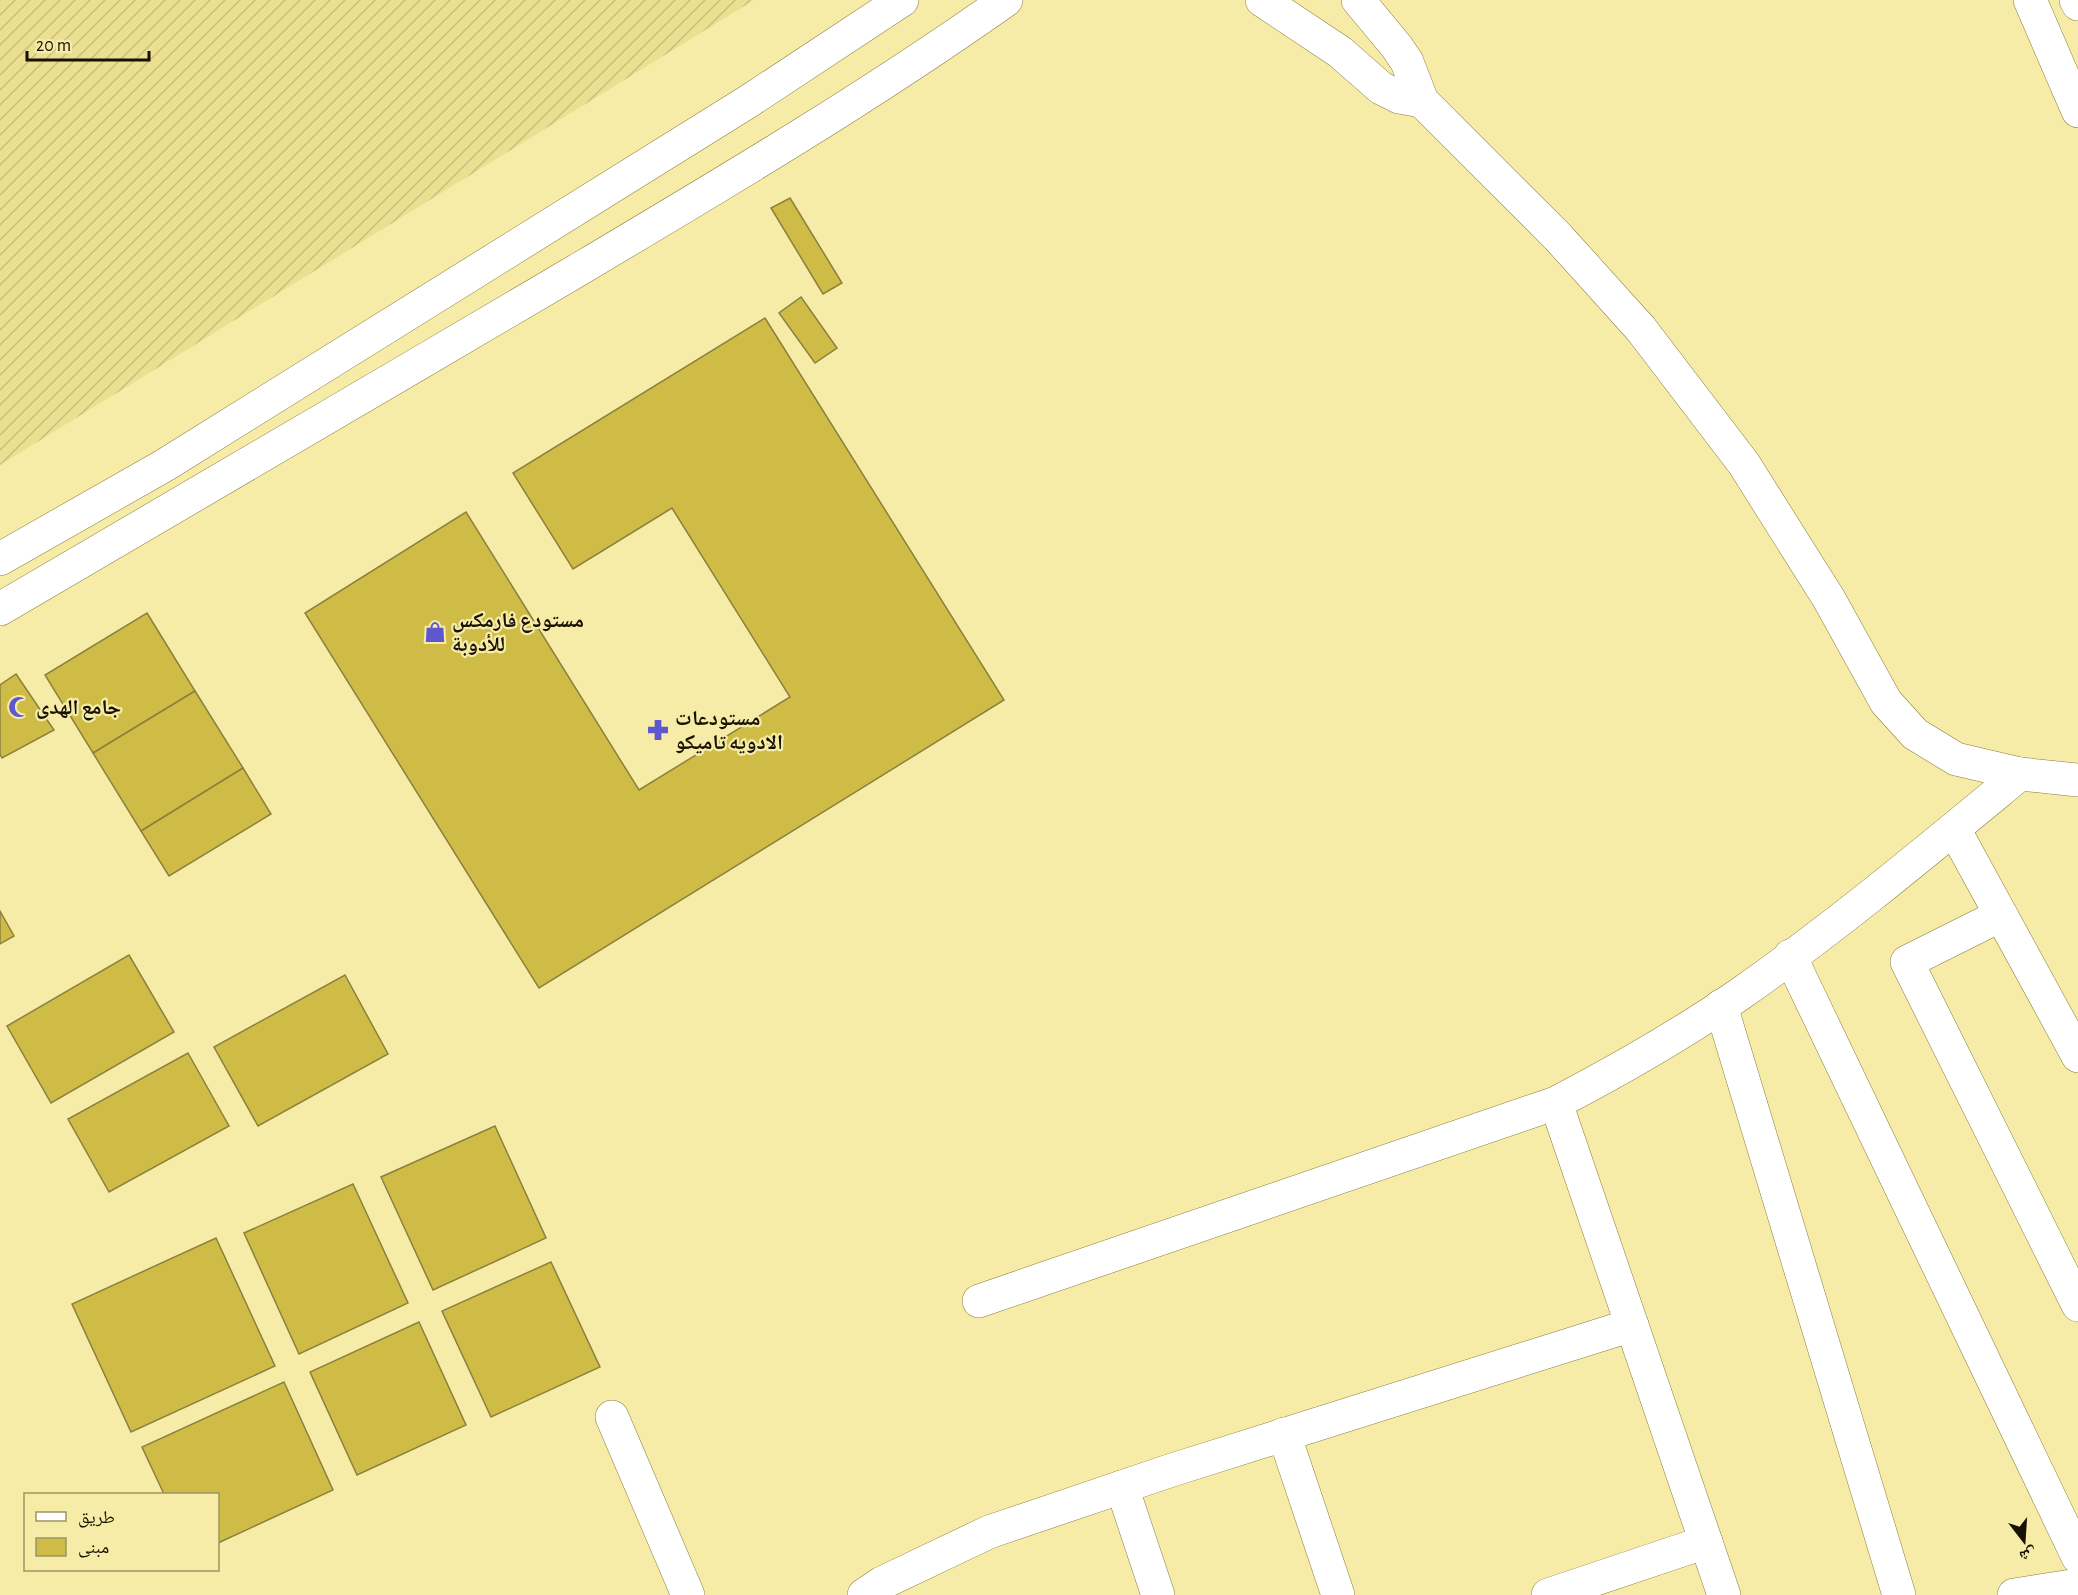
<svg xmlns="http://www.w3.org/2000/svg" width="2078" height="1595" font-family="'Alegreya Sans','Noto Naskh Arabic',sans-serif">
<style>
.industrial{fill:url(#industrial-furrows)}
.building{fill:#cfbc46;stroke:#8b803e;stroke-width:1.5}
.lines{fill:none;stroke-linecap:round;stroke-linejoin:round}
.street-casing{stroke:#887d3b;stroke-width:34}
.secondary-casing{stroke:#887d3b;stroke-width:34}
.primary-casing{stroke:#887d3b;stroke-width:34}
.street{stroke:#fff;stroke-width:33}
.secondary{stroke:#fff;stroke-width:33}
.primary{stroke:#fff;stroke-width:33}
.labels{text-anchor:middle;stroke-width:4.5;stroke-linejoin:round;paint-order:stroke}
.poi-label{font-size:21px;font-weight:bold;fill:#161100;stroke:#f7eca7;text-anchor:start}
</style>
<defs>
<pattern id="industrial-furrows" width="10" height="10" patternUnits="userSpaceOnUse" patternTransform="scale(1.5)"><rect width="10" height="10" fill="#ebdf92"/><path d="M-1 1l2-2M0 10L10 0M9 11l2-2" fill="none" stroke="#c9be7c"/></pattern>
</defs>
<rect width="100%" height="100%" fill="#f7eca7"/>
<!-- industrial -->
<path class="industrial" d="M0,0H754L0,465Z"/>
<!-- building -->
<g class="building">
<path d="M790,198L842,283L823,294L771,208Z"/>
<path d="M801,297L837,348L815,363L779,313Z"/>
<path d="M765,318L1004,700L539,988L305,613L466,512L639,790L790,697L672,508L573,569L513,473Z"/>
<path d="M147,613L195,691L93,753L45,675Z"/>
<path d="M16,674L54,730L2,758L0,754V685Z"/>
<path d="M195,691L243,768L141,831L93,753Z"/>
<path d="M243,768L271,814L169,876L141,831Z"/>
<path d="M0,911L14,936L0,944Z"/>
<path d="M129,955L174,1032L51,1103L7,1026Z"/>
<path d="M345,975L388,1054L258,1126L214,1047Z"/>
<path d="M188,1053L229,1126L109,1192L68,1119Z"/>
<path d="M495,1126L546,1238L433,1290L381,1177Z"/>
<path d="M353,1184L408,1303L299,1354L244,1233Z"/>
<path d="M216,1238L275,1366L131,1432L72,1304Z"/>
<path d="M551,1262L600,1367L491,1417L442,1311Z"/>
<path d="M419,1322L466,1425L357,1475L310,1372Z"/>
<path d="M284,1382L333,1490L218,1543V1494H164L142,1447Z"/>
</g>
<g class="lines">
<defs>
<g id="street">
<path d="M1954,829L2078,1056"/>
<path d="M2001,915L1907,962L2078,1305"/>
<path d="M1790,956L2078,1557"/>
<path d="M1721,1006L1899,1595"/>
<path d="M1556,1103L1724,1595"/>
<path d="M979,1301L1556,1103C1619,1070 1682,1034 1740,994C1837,926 1929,849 2020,774"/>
<path d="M612,1417L688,1595"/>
<path d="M1284,1434L1338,1595"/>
<path d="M1122,1487L1158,1595"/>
<path d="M864,1595L882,1583L989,1532L1172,1470L1632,1325"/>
<path d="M1548,1595L1706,1542"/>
<path d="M2014,1595L2078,1585"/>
</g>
<g id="secondary">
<path d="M1262,0L1340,52L1381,88L1399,97L1422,101"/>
<path d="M1358,0L1397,47L1407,62L1422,101L1558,237L1641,329L1744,464L1829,599L1886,702L1915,734L1956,759L2020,774L2078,780"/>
<path d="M2030,0L2078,111"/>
<path d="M2076,0L2078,4"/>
</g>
<g id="primary">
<path d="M0,559L165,465L749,101L902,0"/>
<path d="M0,609C191,497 381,386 571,274C719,186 866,99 1006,0"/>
</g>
</defs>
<!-- street casing -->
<use href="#street" class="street-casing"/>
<!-- secondary casing -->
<use href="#secondary" class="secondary-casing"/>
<!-- primary casing -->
<use href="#primary" class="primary-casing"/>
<!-- street -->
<use href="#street" class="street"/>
<!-- secondary -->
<use href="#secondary" class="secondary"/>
<!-- primary -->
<use href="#primary" class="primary"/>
</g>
<!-- icons -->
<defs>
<symbol id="shop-bare" viewBox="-9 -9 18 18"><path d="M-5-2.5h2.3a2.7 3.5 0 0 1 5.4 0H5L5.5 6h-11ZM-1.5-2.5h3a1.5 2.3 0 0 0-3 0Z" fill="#5d58d0" stroke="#f7eca7" stroke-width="2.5" paint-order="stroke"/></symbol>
<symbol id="mosque-bare" viewBox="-9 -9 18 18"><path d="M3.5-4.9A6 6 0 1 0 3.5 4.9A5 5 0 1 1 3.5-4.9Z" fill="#5d58d0" stroke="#f7eca7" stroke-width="2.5" paint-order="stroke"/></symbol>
<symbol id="pharmacy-bare" viewBox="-9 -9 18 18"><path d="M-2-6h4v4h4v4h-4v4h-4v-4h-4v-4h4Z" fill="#5d58d0" stroke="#f7eca7" stroke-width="2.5" paint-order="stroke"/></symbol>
</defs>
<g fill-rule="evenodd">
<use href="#shop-bare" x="420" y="617" width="30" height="30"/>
<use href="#mosque-bare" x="4" y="692" width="30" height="30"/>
<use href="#pharmacy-bare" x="643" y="715" width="30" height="30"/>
</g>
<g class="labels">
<!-- poi labels -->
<g class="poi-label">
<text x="452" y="627">مستودع فارمكس<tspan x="452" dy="24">للأدوبة</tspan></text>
<text x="36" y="714">جامع الهدى</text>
<text x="675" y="725">مستودعات<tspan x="675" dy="24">الادويه تاميكو</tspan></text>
</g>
</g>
<!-- legend -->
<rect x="24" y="1493" width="195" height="78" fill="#f7eca7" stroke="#9d9464" stroke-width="1.5"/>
<rect x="36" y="1512" width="30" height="9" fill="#ffffff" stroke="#9d9464" stroke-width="1.5"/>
<text x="78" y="1523" font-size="18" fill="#161100">طريق</text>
<rect x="36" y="1538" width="30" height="18" fill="#cfbc46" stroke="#9d9464" stroke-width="1.5"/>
<text x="78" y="1553" font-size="18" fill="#161100">مبنى</text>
<!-- north arrow -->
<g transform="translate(2024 1541) rotate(163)" stroke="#f7eca7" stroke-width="4.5" paint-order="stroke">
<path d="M0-4.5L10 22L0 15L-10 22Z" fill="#161100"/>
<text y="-9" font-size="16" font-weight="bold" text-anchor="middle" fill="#161100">ش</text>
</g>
<!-- scale -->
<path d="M27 51v9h122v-9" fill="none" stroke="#161100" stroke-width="3"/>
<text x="36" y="51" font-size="18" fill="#161100" stroke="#f7eca7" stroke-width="4.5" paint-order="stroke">20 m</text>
</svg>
